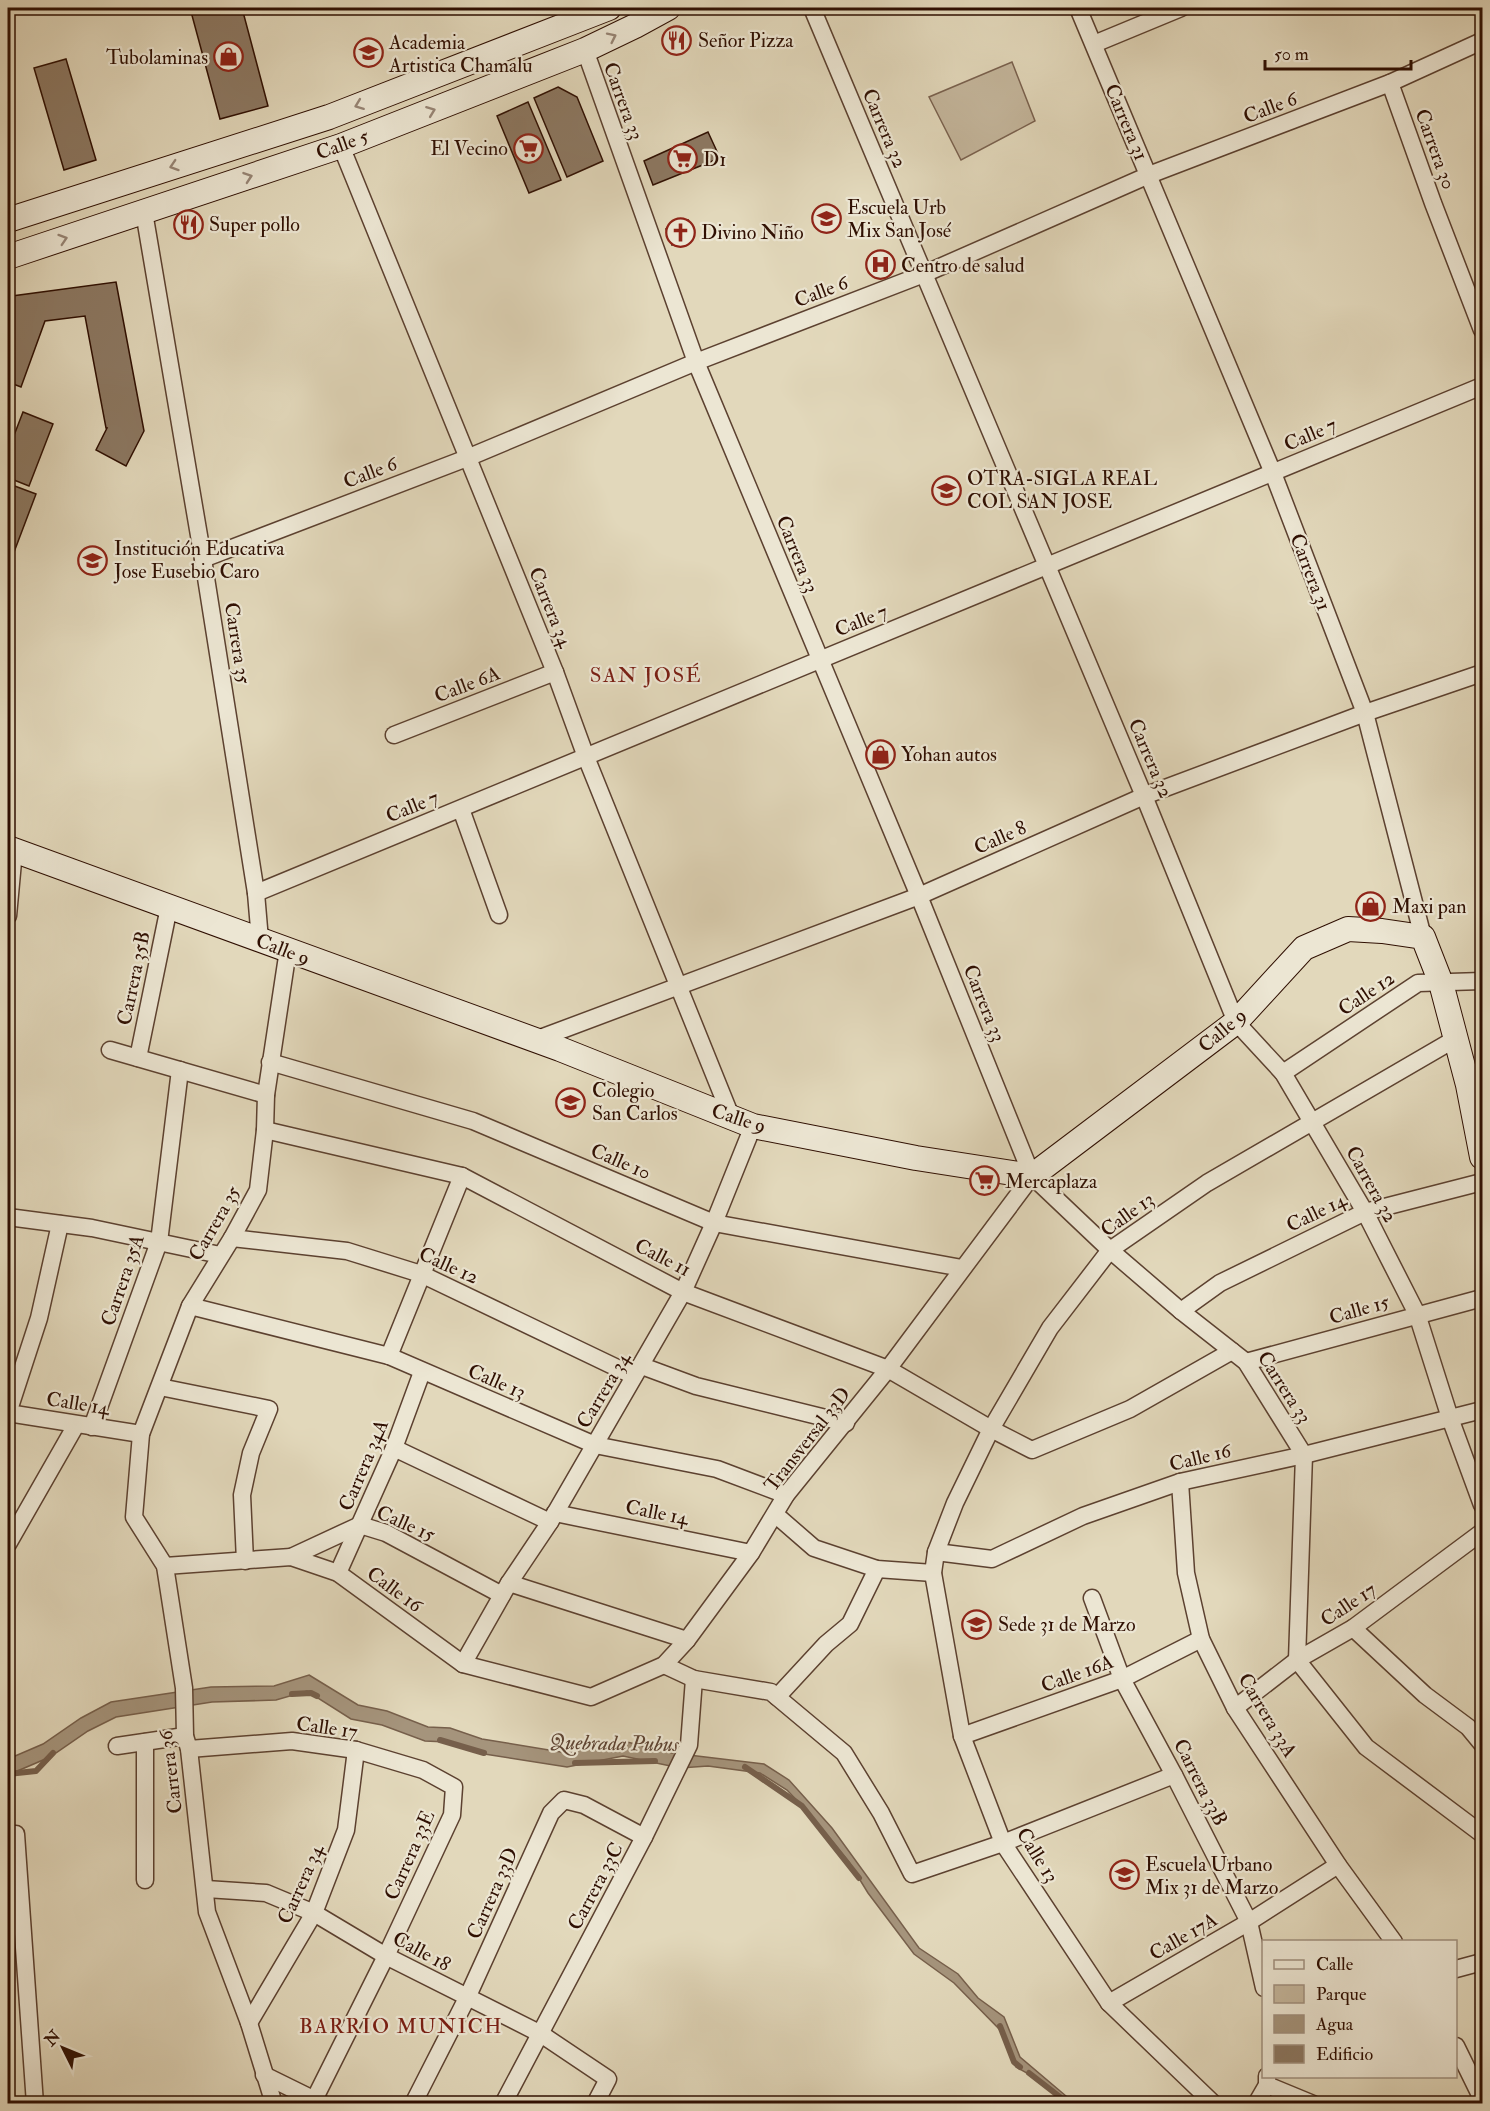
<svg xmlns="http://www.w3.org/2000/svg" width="1490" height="2111" font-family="'IM FELL Double Pica',serif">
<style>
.green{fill:#c4b69c;stroke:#7a624f;stroke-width:1.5}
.water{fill:#a5947c;stroke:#765f4b;stroke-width:1.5}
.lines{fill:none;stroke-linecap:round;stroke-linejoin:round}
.stream{stroke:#765f4b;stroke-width:6}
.building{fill:#8c7862;stroke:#2f0f02;stroke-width:1.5}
.street-casing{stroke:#5c4130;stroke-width:19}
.secondary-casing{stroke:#2f0f02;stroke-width:26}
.street{stroke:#ece6d3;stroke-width:16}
.secondary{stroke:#ece6d3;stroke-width:24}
.oneway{stroke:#978575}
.labels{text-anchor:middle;stroke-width:4.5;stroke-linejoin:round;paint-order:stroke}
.poi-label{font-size:20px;fill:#2f0f02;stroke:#ece6d3;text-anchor:start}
.street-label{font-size:20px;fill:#2f0f02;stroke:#ece6d3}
.neighbourhood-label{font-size:21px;letter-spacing:1.5px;fill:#7a1f14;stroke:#ece6d3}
.water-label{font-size:21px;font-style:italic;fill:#5e4433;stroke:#ece6d3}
</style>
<rect width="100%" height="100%" fill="#e2d8bb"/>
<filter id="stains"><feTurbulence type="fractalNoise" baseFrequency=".00333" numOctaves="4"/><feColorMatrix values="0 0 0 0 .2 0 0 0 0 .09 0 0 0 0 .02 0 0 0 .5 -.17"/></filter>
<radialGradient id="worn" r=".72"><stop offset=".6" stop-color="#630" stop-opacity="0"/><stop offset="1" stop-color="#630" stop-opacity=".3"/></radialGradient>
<!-- green -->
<path class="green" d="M1012,62L1035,121L961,160L929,97Z"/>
<!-- water -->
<path class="water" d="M309,1675L358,1705L387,1711L428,1727L450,1728L482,1739L567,1753L623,1741L672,1753L764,1764L789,1780L832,1828L919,1948L958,1974L978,1998L1004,2017L1020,2057L1066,2096L1060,2103H1052L1059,2096L1041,2081L1016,2067L1002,2032L954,1983L914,1954L868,1893L849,1862L808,1812L787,1790L760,1773L708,1766L680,1768L623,1756L567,1767L478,1753L447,1742L425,1741L382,1725L351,1719L307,1691L276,1700L212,1702L116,1717L88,1731L50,1757L8,1775V1759L43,1744L81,1718L111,1702L211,1687L274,1686Z"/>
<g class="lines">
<!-- stream -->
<g class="stream">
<path d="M292,1694L311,1693L317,1696"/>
<path d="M440,1740L484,1753"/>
<path d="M575,1763L655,1761"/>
<path d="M745,1767L802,1806L859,1878"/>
<path d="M8,1774L36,1771L53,1753"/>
<path d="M1000,2026L1014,2062L1020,2067"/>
<path d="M1029,2073L1060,2097L1056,2104"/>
</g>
</g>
<!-- building -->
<g class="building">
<path d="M190,8H242L268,106L220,119Z"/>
<path d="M66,59L96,160L64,170L34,68Z"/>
<path d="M558,87L577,97L603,161L567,177L534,98Z"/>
<path d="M528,102L561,180L529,193L497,116Z"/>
<path d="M708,132L720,158L653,185L644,161Z"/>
<path d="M688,220L694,236L672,245L666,229Z"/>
<path d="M116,282L144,431L126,466L96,450L107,428H106L85,316L45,321L21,387L8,382V311L12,296Z"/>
<path d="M23,412L53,424L29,486L14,480L12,485L36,494L8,568V451Z"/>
</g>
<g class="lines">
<defs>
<g id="street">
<path d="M812,8L1144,796L1236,1022L1283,1073L1365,1212L1417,1314L1450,1418L1482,1505"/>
<path d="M1078,8L1273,473L1365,713L1423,937"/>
<path d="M1094,44L1181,8"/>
<path d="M585,50L696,362L919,896L1032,1176L1110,1250L1181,1311L1246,1362L1304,1455L1297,1660L1366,1747L1482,1834"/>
<path d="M1390,83L1433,203L1482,330"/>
<path d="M341,146L555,672L586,757L732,1119"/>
<path d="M144,212L203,559L256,893L260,940"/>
<path d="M203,559L467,458L696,362L924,274L1149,175L1390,83L1482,41"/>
<path d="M394,735L555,672"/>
<path d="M461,809L499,915"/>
<path d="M256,893L1482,386"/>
<path d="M8,916L14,851"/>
<path d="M535,1040L919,896L1144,796L1365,713L1482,673"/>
<path d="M110,1050L266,1095"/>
<path d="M138,1058L169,907"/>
<path d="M270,1062L473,1121L714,1223L962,1268"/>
<path d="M1283,1073L1418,983L1482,981"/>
<path d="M265,1130L462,1176L683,1292L888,1369L991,1429L1032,1450L1130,1409L1232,1351"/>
<path d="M8,1217L92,1228L220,1255"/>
<path d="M232,1238L347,1251L421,1274L634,1376"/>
<path d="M190,1306L389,1356L595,1445L717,1469L786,1495"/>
<path d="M1181,1311L1220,1283L1365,1212L1482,1182"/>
<path d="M389,1356L462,1176"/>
<path d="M1246,1362L1482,1298"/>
<path d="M642,1366L696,1386L846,1423"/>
<path d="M160,1387L269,1409L251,1453L242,1495L245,1561"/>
<path d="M8,1413L39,1318L60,1224"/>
<path d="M8,1413L141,1434"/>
<path d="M92,1427L159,1242L180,1070"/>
<path d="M394,1448L550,1522"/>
<path d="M1180,1482L1186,1573L1201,1639L1235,1708L1338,1865L1394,1942"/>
<path d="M555,1513L751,1553"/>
<path d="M776,1515L814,1548L877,1569L933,1573"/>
<path d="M8,1544L76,1425"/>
<path d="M936,1552L992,1559L1083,1516L1180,1482L1304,1455L1482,1410"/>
<path d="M291,1557L360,1525L386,1533L502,1595"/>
<path d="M165,1566L291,1557L338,1573L463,1664L591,1697L664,1665L687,1640L751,1553L786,1495L888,1369L1032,1176"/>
<path d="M338,1573L394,1448L422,1372"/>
<path d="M509,1583L687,1640"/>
<path d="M1092,1598L1122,1679L1174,1775L1249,1922L1264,1988"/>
<path d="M1353,1628L1425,1695L1468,1727L1482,1744"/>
<path d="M463,1664L509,1583L550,1522L683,1292L714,1223L753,1126"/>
<path d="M664,1665L694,1679L771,1692L777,1697L844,1753L881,1813L912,1874L1003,1843L1174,1775"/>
<path d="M777,1697L826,1644L850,1624L877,1569"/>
<path d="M1235,1708L1297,1660L1353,1628L1482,1532"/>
<path d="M962,1736L1122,1679L1201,1639"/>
<path d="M117,1746L185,1736"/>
<path d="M189,1749L292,1741L356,1750L423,1770L454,1787L452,1815L386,1956L314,2100"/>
<path d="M16,1834L35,2104"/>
<path d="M145,1880V1742"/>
<path d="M206,1889L266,1893L314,1913L386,1956L541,2034L608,2079L595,2104"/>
<path d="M1456,1969L1482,1962"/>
<path d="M1109,2003L1249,1922L1338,1865"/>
<path d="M249,2023L314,1913L346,1830L356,1750"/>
<path d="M1456,2046L1482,2099"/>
<path d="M264,2075L323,2104"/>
<path d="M1267,2085L1313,2104"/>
<path d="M274,2104L249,2023L207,1912L189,1749L185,1736L184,1688L165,1566L134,1517L141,1434L190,1306L232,1238L258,1190L265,1130L266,1095L288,950"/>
<path d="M413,2104L467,1998L551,1813L564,1800L584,1805L644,1837"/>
<path d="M503,2104L644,1837L689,1745L694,1679"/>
<path d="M1214,2104L1109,2003L1003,1843L962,1736L933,1573L936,1552L955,1503L991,1429L1050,1328L1110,1250L1207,1183L1455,1039"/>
<path d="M1256,2104L1267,2085V2076"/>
</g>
<g id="secondary">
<path d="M8,220L329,117L609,8"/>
<path d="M8,257L341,146L585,50L635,26L668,8"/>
<path d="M8,848L560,1049L753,1126L916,1158L1032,1176L1236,1022L1304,948L1348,929L1382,931L1423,937L1441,983L1468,1085L1482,1157"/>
</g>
</defs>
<!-- street casing -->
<use href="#street" class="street-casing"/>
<!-- secondary casing -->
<use href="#secondary" class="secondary-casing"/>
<!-- street -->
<use href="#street" class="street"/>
<!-- secondary -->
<use href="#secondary" class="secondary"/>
</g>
<!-- one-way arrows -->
<defs><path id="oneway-chevron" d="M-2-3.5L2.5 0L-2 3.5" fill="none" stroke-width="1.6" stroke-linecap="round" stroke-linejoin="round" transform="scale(1.5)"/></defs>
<g class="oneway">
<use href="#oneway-chevron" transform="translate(612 37) rotate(-26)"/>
<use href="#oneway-chevron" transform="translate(359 105) rotate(159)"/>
<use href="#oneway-chevron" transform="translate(431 111) rotate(-21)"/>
<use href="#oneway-chevron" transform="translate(174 166) rotate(162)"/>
<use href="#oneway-chevron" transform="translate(248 177) rotate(-19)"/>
<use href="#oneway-chevron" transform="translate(63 239) rotate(-18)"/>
</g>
<!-- icons -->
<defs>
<symbol id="restaurant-ring" viewBox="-11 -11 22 22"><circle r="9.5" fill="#ece6d3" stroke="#8f2418" stroke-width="1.5"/><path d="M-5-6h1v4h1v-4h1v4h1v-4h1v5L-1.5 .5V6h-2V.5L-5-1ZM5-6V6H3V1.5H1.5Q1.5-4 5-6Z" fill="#8f2418"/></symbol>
<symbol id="school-ring" viewBox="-11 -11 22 22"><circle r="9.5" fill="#ece6d3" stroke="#8f2418" stroke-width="1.5"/><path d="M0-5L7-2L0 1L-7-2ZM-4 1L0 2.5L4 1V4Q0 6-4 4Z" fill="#8f2418"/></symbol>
<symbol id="shop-ring" viewBox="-11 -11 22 22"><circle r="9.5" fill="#ece6d3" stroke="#8f2418" stroke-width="1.5"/><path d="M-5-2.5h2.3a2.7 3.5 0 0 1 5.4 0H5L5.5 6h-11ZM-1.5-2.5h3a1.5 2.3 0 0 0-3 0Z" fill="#8f2418"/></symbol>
<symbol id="supermarket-ring" viewBox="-11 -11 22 22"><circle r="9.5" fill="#ece6d3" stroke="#8f2418" stroke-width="1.5"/><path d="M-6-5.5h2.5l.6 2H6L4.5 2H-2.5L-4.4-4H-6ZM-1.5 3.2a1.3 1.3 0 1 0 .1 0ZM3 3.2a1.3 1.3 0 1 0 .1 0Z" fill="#8f2418"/></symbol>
<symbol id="church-ring" viewBox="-11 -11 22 22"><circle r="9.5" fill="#ece6d3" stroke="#8f2418" stroke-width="1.5"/><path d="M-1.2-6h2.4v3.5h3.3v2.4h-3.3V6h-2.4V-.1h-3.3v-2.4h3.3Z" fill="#8f2418"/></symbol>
<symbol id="hospital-ring" viewBox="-11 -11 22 22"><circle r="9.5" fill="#ece6d3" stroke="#8f2418" stroke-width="1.5"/><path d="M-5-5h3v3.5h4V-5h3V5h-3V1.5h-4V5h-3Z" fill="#8f2418"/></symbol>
<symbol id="university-ring" viewBox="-11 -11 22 22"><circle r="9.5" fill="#ece6d3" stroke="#8f2418" stroke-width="1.5"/><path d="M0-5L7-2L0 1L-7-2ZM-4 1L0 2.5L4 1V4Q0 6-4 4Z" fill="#8f2418"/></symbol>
</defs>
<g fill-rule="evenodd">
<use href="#restaurant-ring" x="660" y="24" width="33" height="33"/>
<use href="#school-ring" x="352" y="36" width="33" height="33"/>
<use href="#shop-ring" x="212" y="40" width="33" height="33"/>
<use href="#supermarket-ring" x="512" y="132" width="33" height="33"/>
<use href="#supermarket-ring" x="666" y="142" width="33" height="33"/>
<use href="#school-ring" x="810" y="202" width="33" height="33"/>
<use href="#restaurant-ring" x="172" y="208" width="33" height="33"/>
<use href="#church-ring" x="664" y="216" width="33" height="33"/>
<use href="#hospital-ring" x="864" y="248" width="33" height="33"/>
<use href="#school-ring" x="930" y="474" width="33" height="33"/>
<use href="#university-ring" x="76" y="544" width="33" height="33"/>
<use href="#shop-ring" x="864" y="738" width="33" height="33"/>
<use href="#shop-ring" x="1354" y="890" width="33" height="33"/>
<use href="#school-ring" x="554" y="1086" width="33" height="33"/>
<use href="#supermarket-ring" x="968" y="1164" width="33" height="33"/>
<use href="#school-ring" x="960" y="1608" width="33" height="33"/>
<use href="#school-ring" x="1108" y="1858" width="33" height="33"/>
</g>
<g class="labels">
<!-- poi labels -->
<g class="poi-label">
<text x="698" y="47">Señor Pizza</text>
<text x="389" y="49">Academia<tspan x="389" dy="23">Artistica Chamalu</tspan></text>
<text x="208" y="64" text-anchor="end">Tubolaminas</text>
<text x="508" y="155" text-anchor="end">El Vecino</text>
<text x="703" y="166">D1</text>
<text x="847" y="214">Escuela Urb<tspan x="847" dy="23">Mix San José</tspan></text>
<text x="209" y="231">Super pollo</text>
<text x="701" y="239">Divino Niño</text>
<text x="901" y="272">Centro de salud</text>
<text x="967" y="485">OTRA-SIGLA REAL<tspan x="967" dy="23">COL SAN JOSE</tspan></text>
<text x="114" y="555">Institución Educativa<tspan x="114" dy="23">Jose Eusebio Caro</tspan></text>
<text x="901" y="761">Yohan autos</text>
<text x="1392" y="913">Maxi pan</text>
<text x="592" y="1097">Colegio<tspan x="592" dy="23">San Carlos</tspan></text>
<text x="1005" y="1188">Mercaplaza</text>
<text x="998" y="1631">Sede 31 de Marzo</text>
<text x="1145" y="1871">Escuela Urbano<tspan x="1145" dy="23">Mix 31 de Marzo</tspan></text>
</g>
<!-- street labels -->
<g class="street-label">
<text transform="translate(624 101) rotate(70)" y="7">Carrera 33</text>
<text transform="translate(1270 107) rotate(-21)" y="7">Calle 6</text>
<text transform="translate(1127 122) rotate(67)" y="7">Carrera 31</text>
<text transform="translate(885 128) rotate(67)" y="7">Carrera 32</text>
<text transform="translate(342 144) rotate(-20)" y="7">Calle 5</text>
<text transform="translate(1436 149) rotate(70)" y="7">Carrera 30</text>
<text transform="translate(821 291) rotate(-21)" y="7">Calle 6</text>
<text transform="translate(1310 434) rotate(-23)" y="7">Calle 7</text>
<text transform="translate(370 472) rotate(-21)" y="7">Calle 6</text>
<text transform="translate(798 554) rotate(68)" y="7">Carrera 33</text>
<text transform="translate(1311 572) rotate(69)" y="7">Carrera 31</text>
<text transform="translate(551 607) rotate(68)" y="7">Carrera 34</text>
<text transform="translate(861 620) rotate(-22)" y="7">Calle 7</text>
<text transform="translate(238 643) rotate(81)" y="7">Carrera 35</text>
<text transform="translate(467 684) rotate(-21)" y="7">Calle 6A</text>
<text transform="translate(1151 758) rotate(67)" y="7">Carrera 32</text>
<text transform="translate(412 806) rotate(-22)" y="7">Calle 7</text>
<text transform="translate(1000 837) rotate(-24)" y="7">Calle 8</text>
<text transform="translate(283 949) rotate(21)" y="7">Calle 9</text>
<text transform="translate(133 978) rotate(-78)" y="7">Carrera 35B</text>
<text transform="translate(1366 993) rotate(-34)" y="7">Calle 12</text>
<text transform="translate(985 1003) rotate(68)" y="7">Carrera 33</text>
<text transform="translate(1222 1030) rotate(-40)" y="7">Calle 9</text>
<text transform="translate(739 1118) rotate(18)" y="7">Calle 9</text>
<text transform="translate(621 1161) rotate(23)" y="7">Calle 10</text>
<text transform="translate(1372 1184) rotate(61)" y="7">Carrera 32</text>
<text transform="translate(1316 1212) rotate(-26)" y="7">Calle 14</text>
<text transform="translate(1127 1214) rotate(-36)" y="7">Calle 13</text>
<text transform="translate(214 1223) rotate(-60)" y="7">Carrera 35</text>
<text transform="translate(663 1257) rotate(27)" y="7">Calle 11</text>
<text transform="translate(449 1265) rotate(24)" y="7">Calle 12</text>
<text transform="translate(122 1280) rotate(-71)" y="7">Carrera 35A</text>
<text transform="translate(1359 1309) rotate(-16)" y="7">Calle 15</text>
<text transform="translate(497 1381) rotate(23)" y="7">Calle 13</text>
<text transform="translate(1285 1387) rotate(57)" y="7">Carrera 33</text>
<text transform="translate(603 1390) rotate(-59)" y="7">Carrera 34</text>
<text transform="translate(78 1403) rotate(9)" y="7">Calle 14</text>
<text transform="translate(807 1439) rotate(-52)" y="7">Transversal 33D</text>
<text transform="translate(1200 1457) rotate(-14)" y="7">Calle 16</text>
<text transform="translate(363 1465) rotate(-67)" y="7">Carrera 34A</text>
<text transform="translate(657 1512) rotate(11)" y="7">Calle 14</text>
<text transform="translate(406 1523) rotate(24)" y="7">Calle 15</text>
<text transform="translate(395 1589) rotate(36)" y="7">Calle 16</text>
<text transform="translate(1348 1604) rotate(-34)" y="7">Calle 17</text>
<text transform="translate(1077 1673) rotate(-20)" y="7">Calle 16A</text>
<text transform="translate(1268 1715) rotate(59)" y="7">Carrera 33A</text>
<text transform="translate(327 1727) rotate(8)" y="7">Calle 17</text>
<text transform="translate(170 1772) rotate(-97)" y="7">Carrera 36</text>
<text transform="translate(1201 1782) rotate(63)" y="7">Carrera 33B</text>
<text transform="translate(409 1855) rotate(-66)" y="7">Carrera 33E</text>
<text transform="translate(1038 1855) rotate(58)" y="7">Calle 13</text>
<text transform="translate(300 1884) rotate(-66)" y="7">Carrera 34</text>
<text transform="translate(595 1886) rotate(-62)" y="7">Carrera 33C</text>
<text transform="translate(492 1893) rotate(-66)" y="7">Carrera 33D</text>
<text transform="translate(1183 1936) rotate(-30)" y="7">Calle 17A</text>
<text transform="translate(422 1951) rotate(28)" y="7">Calle 18</text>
</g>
<!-- neighbourhood labels -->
<g class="neighbourhood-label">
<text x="646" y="682">SAN JOSÉ</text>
<text x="401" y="2033">BARRIO MUNICH</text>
</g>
<!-- water labels -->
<g class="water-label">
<text transform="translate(614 1743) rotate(1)" y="7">Quebrada Pubus</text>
</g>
</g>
<!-- margin -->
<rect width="1490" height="2111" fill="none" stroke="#e2d8bb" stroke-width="30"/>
<rect x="9" y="9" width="1472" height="2093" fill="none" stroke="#2f0f02" stroke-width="3"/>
<rect x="15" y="15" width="1460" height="2081" fill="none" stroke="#2f0f02" stroke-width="1.5"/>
<!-- legend -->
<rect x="1262" y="1940" width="195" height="138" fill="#ece6d3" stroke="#a0907f" stroke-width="1.5"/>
<rect x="1274" y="1960" width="30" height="9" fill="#ece6d3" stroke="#a0907f" stroke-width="1.5"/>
<text x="1316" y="1970" font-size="18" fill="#2f0f02">Calle</text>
<rect x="1274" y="1985" width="30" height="18" fill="#c4b69c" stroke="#a0907f" stroke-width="1.5"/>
<text x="1316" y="2000" font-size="18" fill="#2f0f02">Parque</text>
<rect x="1274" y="2015" width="30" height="18" fill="#a5947c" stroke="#a0907f" stroke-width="1.5"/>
<text x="1316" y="2030" font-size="18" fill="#2f0f02">Agua</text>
<rect x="1274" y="2045" width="30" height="18" fill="#8c7862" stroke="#a0907f" stroke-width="1.5"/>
<text x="1316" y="2060" font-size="18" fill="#2f0f02">Edificio</text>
<!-- north arrow -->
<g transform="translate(63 2048) rotate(313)" stroke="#ece6d3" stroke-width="4.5" paint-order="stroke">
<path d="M0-4.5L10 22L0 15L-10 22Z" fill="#2f0f02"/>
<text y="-9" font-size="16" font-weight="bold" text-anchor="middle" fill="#2f0f02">N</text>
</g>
<!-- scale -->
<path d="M1265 60v9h146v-9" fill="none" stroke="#2f0f02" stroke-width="3"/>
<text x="1274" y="60" font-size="18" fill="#2f0f02" stroke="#ece6d3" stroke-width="4.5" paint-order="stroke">50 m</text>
<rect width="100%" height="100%" filter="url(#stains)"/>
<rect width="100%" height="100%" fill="url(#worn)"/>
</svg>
